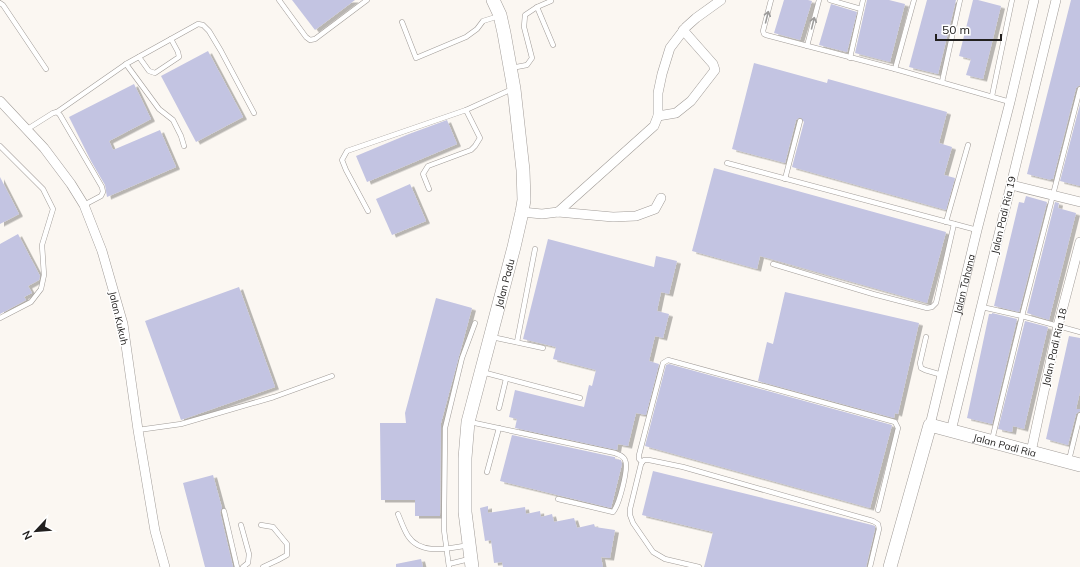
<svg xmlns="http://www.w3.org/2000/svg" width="1080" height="567" font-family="Mulish,sans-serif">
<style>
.building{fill:#c3c4e2;filter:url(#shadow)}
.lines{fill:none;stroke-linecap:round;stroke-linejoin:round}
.lane-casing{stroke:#a19c98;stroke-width:5.5}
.street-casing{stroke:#a19c98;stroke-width:10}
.secondary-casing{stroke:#a19c98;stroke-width:14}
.lane{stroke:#fff;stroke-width:4.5}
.street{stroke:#fff;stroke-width:9}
.secondary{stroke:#fff;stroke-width:13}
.oneway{stroke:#9c9b9a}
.labels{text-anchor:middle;stroke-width:3;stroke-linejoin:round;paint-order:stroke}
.street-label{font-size:10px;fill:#22201f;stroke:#fff}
</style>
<defs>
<filter id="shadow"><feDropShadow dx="4" dy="2.5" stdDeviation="0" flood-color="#0004"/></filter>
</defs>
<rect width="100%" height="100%" fill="#fbf7f2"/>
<!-- building -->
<g class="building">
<path d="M292,0H355L315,30Z"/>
<path d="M784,0H808L812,1L800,40L774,33Z"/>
<path d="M867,0H889L905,4L890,62L855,53Z"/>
<path d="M927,0H956L938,74L909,67Z"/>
<path d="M973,0H978L1001,6L983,79L966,75L971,59L959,56Z"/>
<path d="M1071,0H1080V85L1076,88L1053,179H1051V180L1027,174Z"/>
<path d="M831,4L857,12L847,52L819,45Z"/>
<path d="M208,51L243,117L196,142L161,76Z"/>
<path d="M754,63L827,83L828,79L947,112L939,143L952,147L944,175L955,178L946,210L792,167L804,122L801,118H799L796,120L785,163L732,149Z"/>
<path d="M134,84L151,119L109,141L113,150L160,130L176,167L107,197L105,185L91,161L69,117Z"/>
<path d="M1080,104V186L1060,181Z"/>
<path d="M447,120L457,144L367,182L356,156L409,134Z"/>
<path d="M714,168L946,232L927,303L760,256L757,269L692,251Z"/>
<path d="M0,177L19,214L0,224Z"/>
<path d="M410,184L426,221L392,235L376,199Z"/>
<path d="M1026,196L1047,202L1019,312L994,306L1019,202L1024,203Z"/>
<path d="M1055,202L1059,203L1058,208L1076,213L1049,320L1027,313Z"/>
<path d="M18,234L40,276L39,280L28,286L32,293L24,297L26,300L0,314V244Z"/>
<path d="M548,239L654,267L656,256L677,261L669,294L661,292L657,311L669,314L663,338L655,336L649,361L659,364L646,415L636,413L628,446L618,444L617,450L515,428L517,419L509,417L515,390L584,407L589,385L592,386L596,370L553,359L556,347L523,339Z"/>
<path d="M239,287L275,387L181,420L145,321Z"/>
<path d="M785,292L919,323L898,414L895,413L894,418L758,381L767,342L773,344Z"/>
<path d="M436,298L472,308L441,423L440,516H415V500H381L380,423H406L405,413Z"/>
<path d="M992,313L1017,319L992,424L967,418L989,314H992Z"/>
<path d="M1025,321L1048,327L1024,429L1013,426L1012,432L998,429Z"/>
<path d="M1069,336L1080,338V392L1076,409H1080V411L1076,414L1068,445L1046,439Z"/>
<path d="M669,364L892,425L870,508L645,446L666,365Z"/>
<path d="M512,435L614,457H615V459L621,460L622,464L611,508L500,481Z"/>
<path d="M653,471L872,525L875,526V529L866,567H704L713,532L642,515Z"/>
<path d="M213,475L222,508L220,512L233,567H205L183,483Z"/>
<path d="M488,506V513L525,507L526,514L540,511L541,517L552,514L554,522L574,518L577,528L594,524L595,527L615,530L610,558L601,557L603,567H503L502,562L494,563L491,540L485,541L480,508Z"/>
<path d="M421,559L423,567H396V564Z"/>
</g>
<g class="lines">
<defs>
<g id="lane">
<path d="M279,0L306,37L310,40L315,39L367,0"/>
<path d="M771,0L763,31L764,34L766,35L895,69L1010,102"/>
<path d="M830,0L861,9"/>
<path d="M0,3L3,5L46,69"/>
<path d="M537,7L553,45"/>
<path d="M402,22L416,58L466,37L477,29L483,21L499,16"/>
<path d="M807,46L819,0"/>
<path d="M139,57L149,71L155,73L179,57L178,52L171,39"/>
<path d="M850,58L863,0"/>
<path d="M126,64L159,109L173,120L181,136L184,146"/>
<path d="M511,68L527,65L532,58L524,27L525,15L537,7L551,1"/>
<path d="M895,69L914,0"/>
<path d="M942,82L960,0"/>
<path d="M992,96L1012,0"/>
<path d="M57,112L126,64L198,24L203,25L209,31L221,51L254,113"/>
<path d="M26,130L53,113L57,112L60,115L102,187L103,192L101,196L84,205"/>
<path d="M0,146L43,189L53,209L42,245L44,275L41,289L31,302L0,318"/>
<path d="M727,163L977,230"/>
<path d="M785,179L800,121"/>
<path d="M429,189L423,174L428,166L471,150L475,146L480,138L466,110"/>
<path d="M368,211L346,170L342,160L347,151L466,110L512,89"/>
<path d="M946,222L968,145"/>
<path d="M773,264L873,294L927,308L932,307L936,303L954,224"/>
<path d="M982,307L1022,316L1080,332"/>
<path d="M492,337L543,348"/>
<path d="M926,337L920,363L921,368L925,370L942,375"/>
<path d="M517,342L535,249"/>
<path d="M482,372L580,398"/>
<path d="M499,408L506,379"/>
<path d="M470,422L615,453C619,455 623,455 625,460C629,468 619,505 613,512L558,499"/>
<path d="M138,430L181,424L274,397L332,376"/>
<path d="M992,440L1022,316L1080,89"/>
<path d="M1069,460L1080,415"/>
<path d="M642,462L639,459V455L663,363L668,360L895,422L898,428L878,510"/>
<path d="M487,472L499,428"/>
<path d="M224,511L237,567"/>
<path d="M398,514C401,521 404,530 408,536C421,556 450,548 469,545"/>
<path d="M241,525L249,554L248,563L243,567"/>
<path d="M261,525L273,527L287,544V555L278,560L263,567"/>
<path d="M449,564L469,559"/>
<path d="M449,567L444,530L445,428L462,358L475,323"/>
<path d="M699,567L665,559L653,552L633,523L630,515V509L641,464L644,460H649L683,467L873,521L878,524L879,529L870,567"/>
</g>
<g id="street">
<path d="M0,101L44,148L71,184L84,205L102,251L123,324L138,430L155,531L165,567"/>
<path d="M658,116L676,113L691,101L715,70L713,64L683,30"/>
<path d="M1011,185L1080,202"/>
<path d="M522,212L542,214L558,212L613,217L636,216L655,209L661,198"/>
<path d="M558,212L654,126L658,116V93L662,74L670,48L686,27L696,18L721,0"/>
<path id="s1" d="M930,425L977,230L1010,102L1034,0"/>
<path d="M951,431L1056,0"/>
<path d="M1031,452L1058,326L1080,242"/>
</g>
<g id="secondary">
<path id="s2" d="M472,567L465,512V458L468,422L514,247L522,212L524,200L523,170L514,89L504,33L500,15L493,0"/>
<path id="s3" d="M890,567L930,425L1080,465"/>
</g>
</defs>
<!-- lane casing -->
<use href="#lane" class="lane-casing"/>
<!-- street casing -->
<use href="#street" class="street-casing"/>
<!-- secondary casing -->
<use href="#secondary" class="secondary-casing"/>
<!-- lane -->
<use href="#lane" class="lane"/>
<!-- street -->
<use href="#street" class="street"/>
<!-- secondary -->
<use href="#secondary" class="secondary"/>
</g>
<!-- one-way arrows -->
<defs><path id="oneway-shaft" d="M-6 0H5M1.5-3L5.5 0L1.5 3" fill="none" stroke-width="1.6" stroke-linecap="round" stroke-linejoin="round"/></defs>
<g class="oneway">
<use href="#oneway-shaft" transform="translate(767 17) rotate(-76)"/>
<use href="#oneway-shaft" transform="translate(813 23) rotate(-76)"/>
</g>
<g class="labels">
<!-- street labels -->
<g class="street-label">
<text transform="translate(1003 215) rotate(-77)" y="4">Jalan Padi Ria 19</text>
<text dy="4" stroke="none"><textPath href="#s2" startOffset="289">Jalan Padu</textPath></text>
<text dy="4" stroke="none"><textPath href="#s1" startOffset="145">Jalan Tahana</textPath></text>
<text transform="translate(119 318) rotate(77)" y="4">Jalan Kukuh</text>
<text transform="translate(1054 347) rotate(-77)" y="4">Jalan Padi Ria 18</text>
<text dy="4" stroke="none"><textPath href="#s3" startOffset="225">Jalan Padi Ria</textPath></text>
</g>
</g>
<!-- north arrow -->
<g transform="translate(36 531) rotate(244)" stroke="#ffffff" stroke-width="3" paint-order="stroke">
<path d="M0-3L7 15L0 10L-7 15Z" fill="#22201f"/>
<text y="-6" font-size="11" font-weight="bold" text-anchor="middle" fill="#22201f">N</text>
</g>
<!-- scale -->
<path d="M936 34v6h65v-6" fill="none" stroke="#22201f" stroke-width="2"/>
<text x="942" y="34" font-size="12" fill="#22201f" stroke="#ffffff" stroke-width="3" paint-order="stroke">50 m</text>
</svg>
